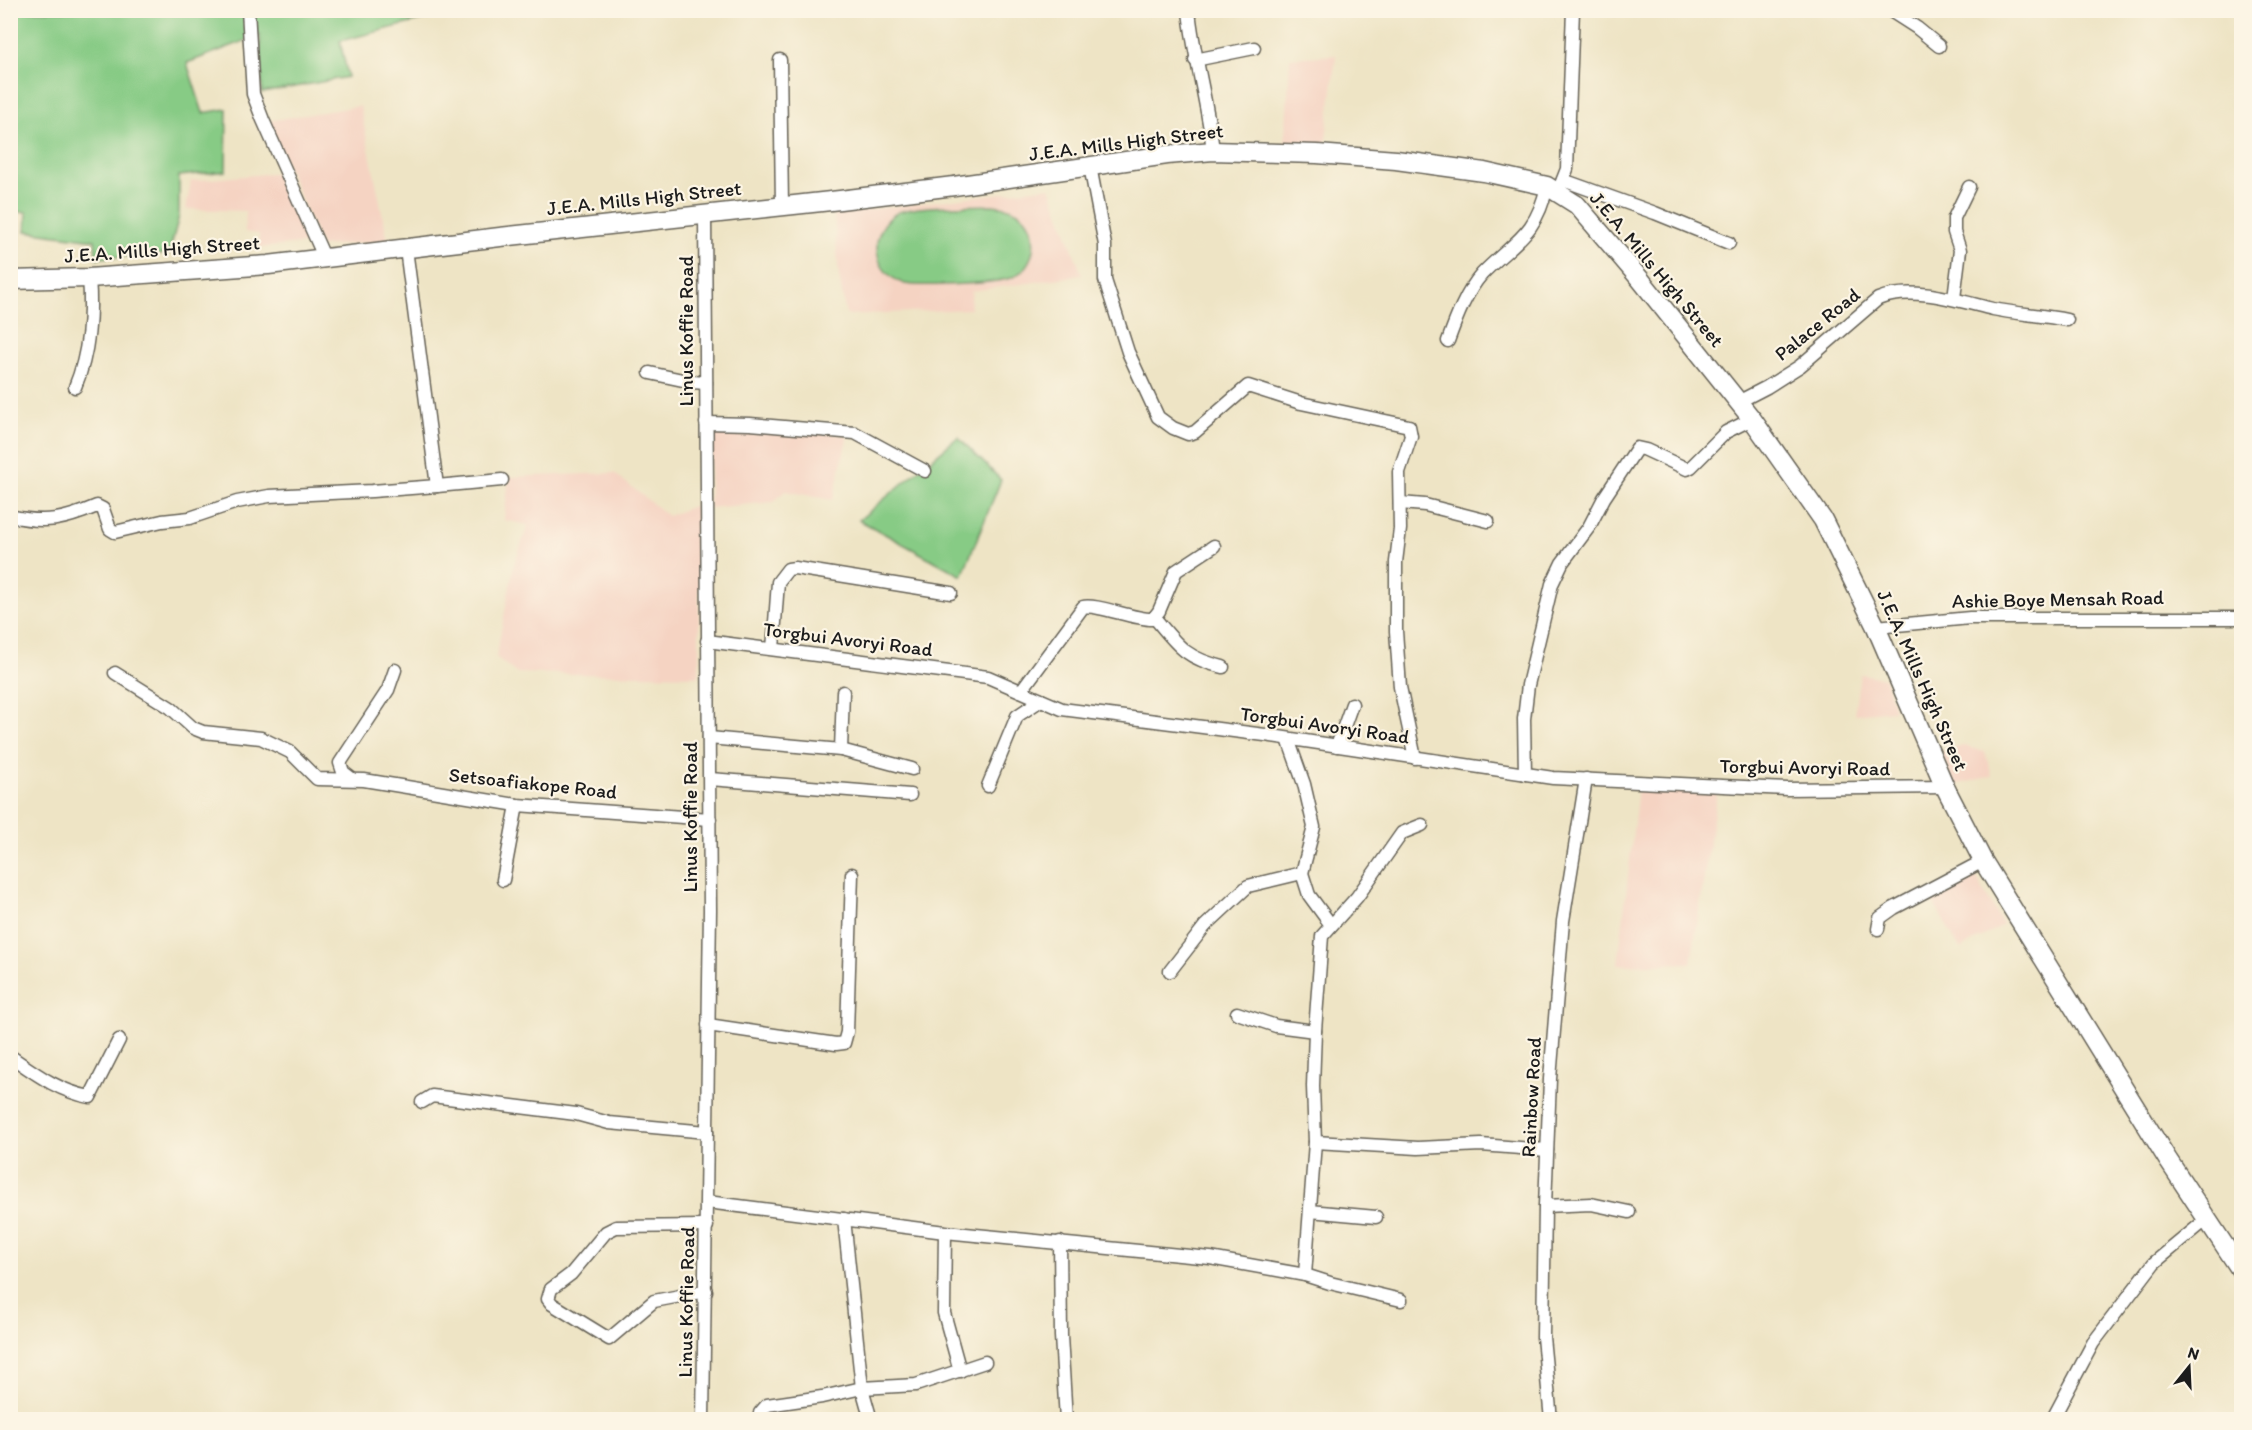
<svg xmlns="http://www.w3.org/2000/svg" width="2252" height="1430" font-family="Itim,sans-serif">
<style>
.built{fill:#f5d3c2}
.green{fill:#87cb85;stroke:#527450;stroke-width:1.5}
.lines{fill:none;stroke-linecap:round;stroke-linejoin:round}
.minor-casing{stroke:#666257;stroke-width:15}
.highway-casing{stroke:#666257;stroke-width:21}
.minor{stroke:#fff;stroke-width:12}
.highway{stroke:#fff;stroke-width:18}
.labels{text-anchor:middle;stroke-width:4.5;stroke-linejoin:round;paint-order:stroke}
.street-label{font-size:20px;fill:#1c1c1c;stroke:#fcf5e5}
</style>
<rect width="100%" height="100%" fill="#fcf5e5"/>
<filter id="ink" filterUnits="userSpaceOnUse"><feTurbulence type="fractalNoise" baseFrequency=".0167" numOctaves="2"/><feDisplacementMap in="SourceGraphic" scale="12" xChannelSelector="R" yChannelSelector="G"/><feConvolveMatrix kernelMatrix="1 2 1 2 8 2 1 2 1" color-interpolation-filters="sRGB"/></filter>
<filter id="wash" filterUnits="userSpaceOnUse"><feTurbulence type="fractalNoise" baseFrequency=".008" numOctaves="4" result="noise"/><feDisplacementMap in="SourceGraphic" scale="24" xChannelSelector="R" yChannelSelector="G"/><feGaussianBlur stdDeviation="1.35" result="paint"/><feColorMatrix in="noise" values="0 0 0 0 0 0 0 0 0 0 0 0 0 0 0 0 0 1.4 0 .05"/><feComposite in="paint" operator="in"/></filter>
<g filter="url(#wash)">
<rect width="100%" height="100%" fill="#eee4c5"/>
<!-- built -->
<g class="built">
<path d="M1336,55L1325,148L1285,144L1290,58Z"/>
<path d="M360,106L388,241L321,246L268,121Z"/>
<path d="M276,173L310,243L259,248V234L245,232L246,211L186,209L191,181Z"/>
<path d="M1050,187L1082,275L972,291L970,309L846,315L839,277L834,214Z"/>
<path d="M712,425L848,435L833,500L785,491L774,502L709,508Z"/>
<path d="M614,473L668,516L699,504V676L516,673L496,657L514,565L528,525L504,520L509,477Z"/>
<path d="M1860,674L1885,678L1894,710L1854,714Z"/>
<path d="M1964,746L1985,752L1992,776L1952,786L1940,751Z"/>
<path d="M1638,788L1717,793L1691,963L1618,965Z"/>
<path d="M1972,870L2003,925L1960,949L1929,895Z"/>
</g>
<!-- green -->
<g class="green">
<path d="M10,11H458L340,41L348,77L262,93L260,35L187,63L203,113L227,109L226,171L179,176V216L169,254L96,258L95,240L26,231L27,212H11Z"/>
<path d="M992,205C1002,206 1010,207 1018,212C1041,227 1038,265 1013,277C999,284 921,287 905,284C895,281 885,273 881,264C877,257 877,250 877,242C879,230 887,218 897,213C914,205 971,206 992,205Z"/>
<path d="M958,437L1001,480L962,576L859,520Z"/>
</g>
</g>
<g filter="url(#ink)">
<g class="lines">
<defs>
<g id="minor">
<path d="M248,10L253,94L263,120L325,259"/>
<path d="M1889,10L1917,28L1939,46"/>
<path d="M1189,11C1194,58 1208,104 1213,151"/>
<path d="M780,60L782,206"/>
<path d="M1195,60L1254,48"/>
<path d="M1090,166L1105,245V280L1128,352L1158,417L1173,428L1188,434L1195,432L1248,386L1301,403L1409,426L1411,436L1399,472L1400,529L1396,562V631L1400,687L1415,758"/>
<path d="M1563,180L1655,213L1729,243"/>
<path d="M1558,192L1567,169L1573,10"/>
<path d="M1954,298L1960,250L1954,232V218L1969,187"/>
<path d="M1448,341C1456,319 1466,292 1482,274C1514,241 1536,236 1547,186"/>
<path d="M650,373L692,382L706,383"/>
<path d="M75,387C89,354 92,313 89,278"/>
<path d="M1738,402L1767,387L1800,366L1878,299C1912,285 1959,301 1993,309C2018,314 2043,315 2067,320"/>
<path d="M706,423L750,424L855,433L925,471"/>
<path d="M437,486L502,480"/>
<path d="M1400,503L1425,505L1488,521"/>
<path d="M10,516C46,524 64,520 97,506L103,509L110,529L115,532L162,521L190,518L237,502L269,496L372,491L437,486L406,249"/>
<path d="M1154,617C1178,646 1185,658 1223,667"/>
<path d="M1876,627L1970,618H2242"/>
<path d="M707,641L988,677L1062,709L1265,735L1553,778L1787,789L1945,787"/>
<path d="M773,649L778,582L788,569L795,568L951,593"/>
<path d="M115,673L171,708L193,728L203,732L261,738L290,752L317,779L364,780L517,805L710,819"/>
<path d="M1021,691L1083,607C1095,603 1135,620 1153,619L1159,611L1176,571L1214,546"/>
<path d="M709,738L841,750L912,769"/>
<path d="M1337,746L1352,704"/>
<path d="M841,750L843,692"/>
<path d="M1525,774L1524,719L1528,685L1552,584L1562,563L1589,527L1604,498L1637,448L1646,450L1687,469L1691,467L1726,432L1752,419"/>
<path d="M352,779L343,772L340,763L388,690L395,670"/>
<path d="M710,779L910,795"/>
<path d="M988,786L1017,716L1041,700"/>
<path d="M1302,873L1309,895L1331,925"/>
<path d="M503,880L517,805"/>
<path d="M1878,929L1880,918L1894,908L1983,861"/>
<path d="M1170,971L1205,926L1248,886L1302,873L1314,827L1304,784L1288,739"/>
<path d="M1237,1013L1276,1026L1315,1031"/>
<path d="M708,1025L836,1044L844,1043L847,1032L852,874"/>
<path d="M10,1056C36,1074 58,1091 90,1097L119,1040"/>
<path d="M422,1102L432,1096L576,1114L609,1123L707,1132"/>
<path d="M1315,1142L1418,1148L1481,1145L1547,1150"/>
<path d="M707,1202L945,1232L1210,1258L1305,1275L1330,1283L1401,1300"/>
<path d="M1545,1206L1591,1204L1629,1212"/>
<path d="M1310,1211L1376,1217"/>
<path d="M844,1219L862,1388L871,1420"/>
<path d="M945,1232L944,1313L960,1371"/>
<path d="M1060,1242L1061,1336L1066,1420"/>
<path d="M1305,1275L1315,1142L1313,1086L1315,1031L1322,936L1357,897L1402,833L1422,825"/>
<path d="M706,1291L654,1301L609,1339L552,1304L548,1299L551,1289L571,1274L606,1232L616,1227L707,1226"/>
<path d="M703,1420L710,910L705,214"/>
<path d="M760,1420V1413L767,1405L822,1397L862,1388L916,1385L985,1362"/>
<path d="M1551,1420L1543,1337L1545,1206L1550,1079L1563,921L1586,779"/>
<path d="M2052,1420L2093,1343L2154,1263L2207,1219"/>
</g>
<path id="highway" d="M10,280L89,278L268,265L500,237L840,200L954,186L1167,155L1213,151L1317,154L1396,160L1484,172L1547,186L1577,205L1640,279L1752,419L1823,520L1876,627L1945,787L1983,861L2168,1160L2242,1272"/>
</defs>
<!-- minor casing -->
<use href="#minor" class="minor-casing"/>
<!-- highway casing -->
<use href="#highway" class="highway-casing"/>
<!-- minor -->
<use href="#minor" class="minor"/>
<!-- highway -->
<use href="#highway" class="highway"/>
</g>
</g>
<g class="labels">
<!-- street labels -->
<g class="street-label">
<text transform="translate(1126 142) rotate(-7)" y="7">J.E.A. Mills High Street</text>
<text transform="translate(644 198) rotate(-6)" y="7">J.E.A. Mills High Street</text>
<text transform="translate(162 249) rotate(-4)" y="7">J.E.A. Mills High Street</text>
<text transform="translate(1657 269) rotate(50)" y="7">J.E.A. Mills High Street</text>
<text transform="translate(1817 324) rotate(-39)" y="7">Palace Road</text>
<text transform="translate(686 331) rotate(-90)" y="7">Linus Koffie Road</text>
<text transform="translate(2058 599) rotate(-1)" y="7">Ashie Boye Mensah Road</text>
<text transform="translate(848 639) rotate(7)" y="7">Torgbui Avoryi Road</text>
<text transform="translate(1923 680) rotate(66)" y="7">J.E.A. Mills High Street</text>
<text transform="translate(1325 725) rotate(8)" y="7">Torgbui Avoryi Road</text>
<text transform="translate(1805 767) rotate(1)" y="7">Torgbui Avoryi Road</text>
<text transform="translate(533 783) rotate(6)" y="7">Setsoafiakope Road</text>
<text transform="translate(690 817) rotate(-90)" y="7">Linus Koffie Road</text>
<text transform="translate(1531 1097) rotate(-87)" y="7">Rainbow Road</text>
<text transform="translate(686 1302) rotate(-89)" y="7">Linus Koffie Road</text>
</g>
</g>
<!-- margin -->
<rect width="2252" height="1430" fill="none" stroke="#fcf5e5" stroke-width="36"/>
<!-- north arrow -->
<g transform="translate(2189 1367) rotate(18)" stroke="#fcf5e5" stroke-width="4.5" paint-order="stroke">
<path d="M0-4.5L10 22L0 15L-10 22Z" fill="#1c1c1c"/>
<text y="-9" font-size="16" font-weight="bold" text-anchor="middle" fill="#1c1c1c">N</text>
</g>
</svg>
